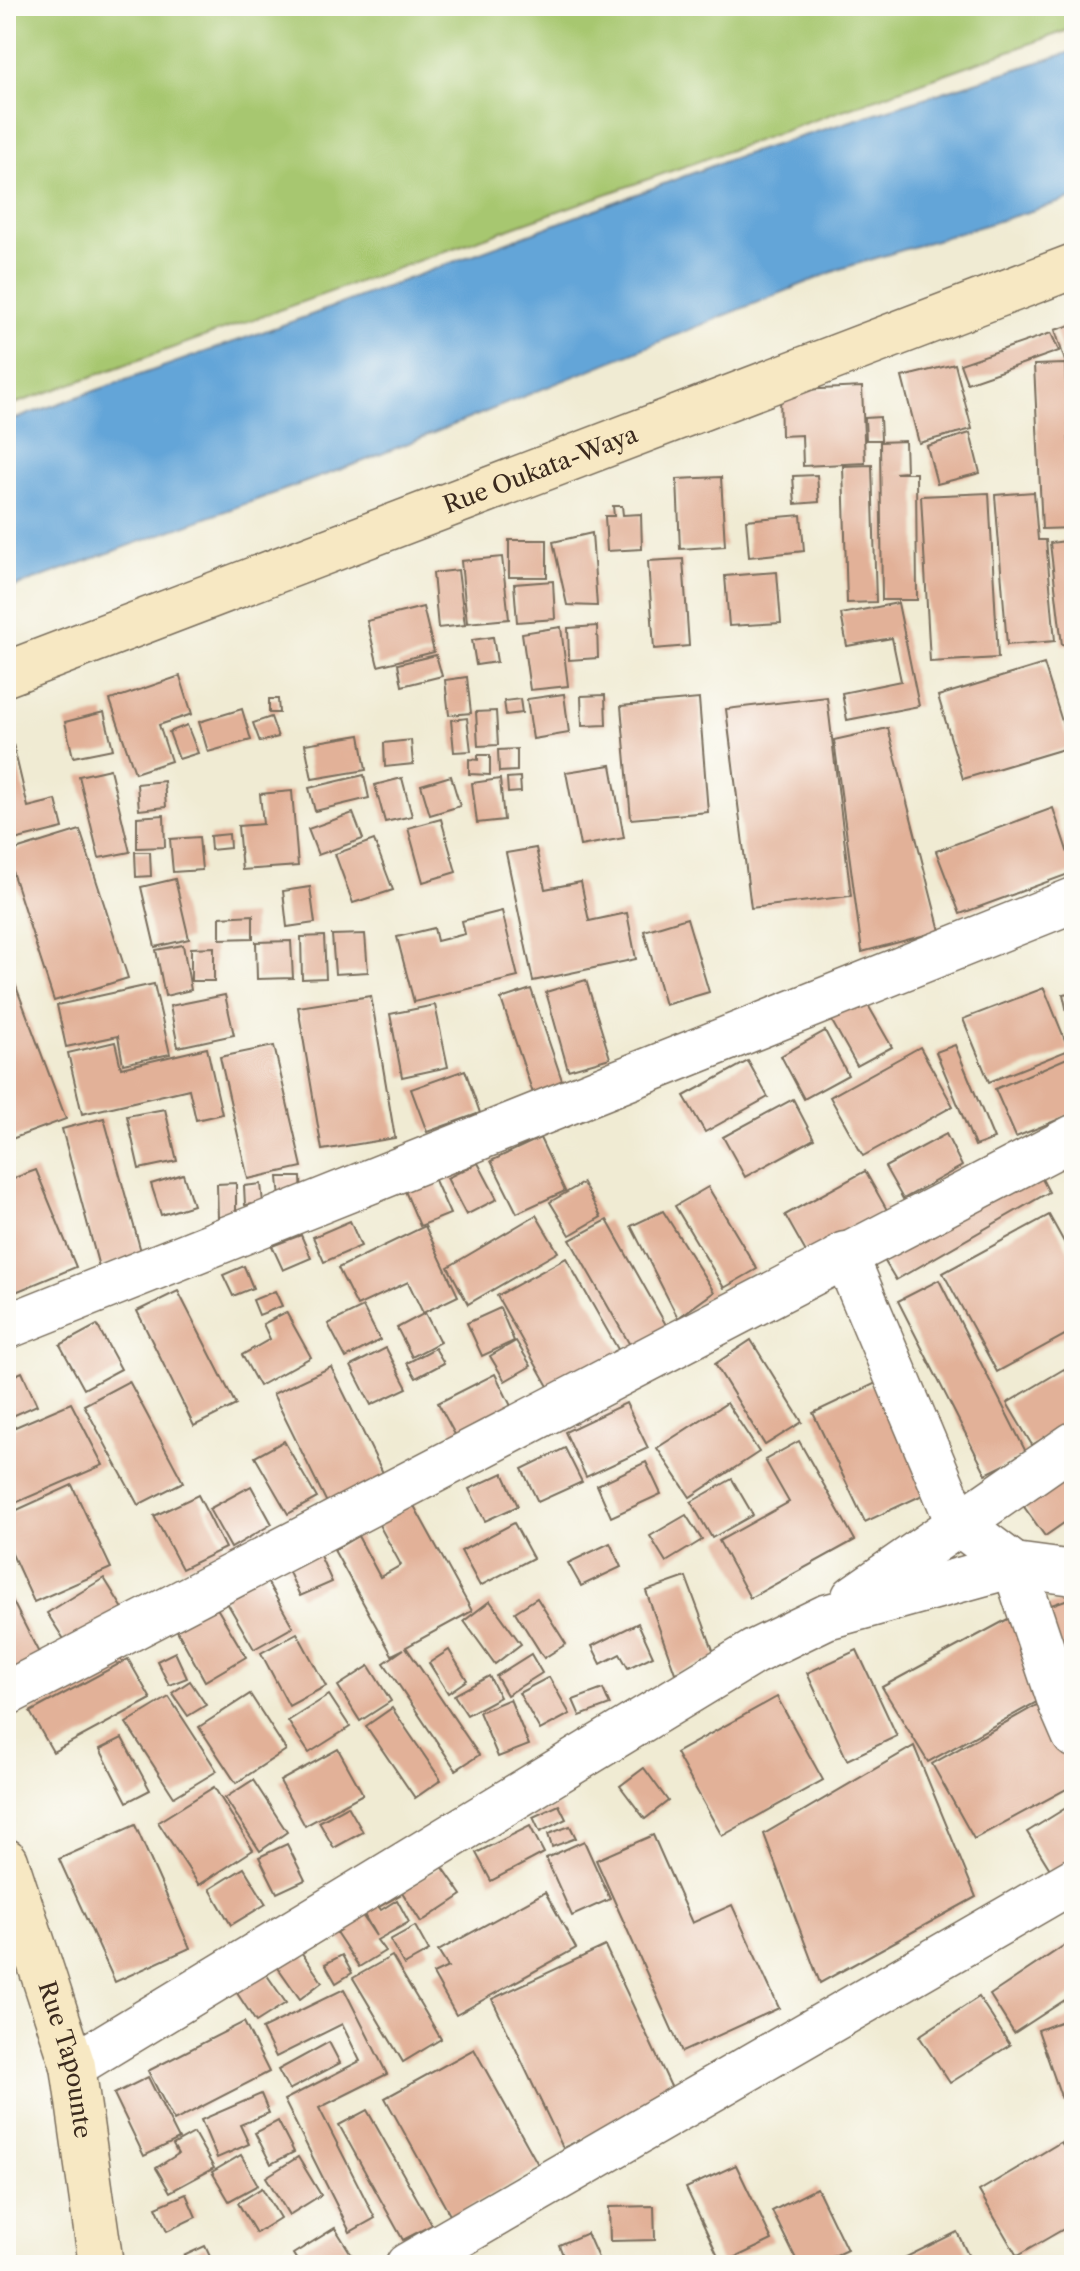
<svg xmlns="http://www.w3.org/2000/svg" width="1080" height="2271" font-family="'Libre Caslon Text',serif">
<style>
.green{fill:#a7c76f;stroke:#717846;stroke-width:2}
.water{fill:#64a5d8;stroke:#50687b;stroke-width:2}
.building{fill:#e2b198}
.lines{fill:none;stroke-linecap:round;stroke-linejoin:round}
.street-casing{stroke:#7a6e5d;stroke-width:47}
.secondary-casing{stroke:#7a6e5d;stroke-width:47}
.street{stroke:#fff;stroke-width:44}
.secondary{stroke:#f7e8c3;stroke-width:44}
.labels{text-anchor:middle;stroke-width:8;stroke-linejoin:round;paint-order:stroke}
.street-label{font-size:24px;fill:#3b2a1e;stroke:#fdfcf7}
</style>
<rect width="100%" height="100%" fill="#fdfcf7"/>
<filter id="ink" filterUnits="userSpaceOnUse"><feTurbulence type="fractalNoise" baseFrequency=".0125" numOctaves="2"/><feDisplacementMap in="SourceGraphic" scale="16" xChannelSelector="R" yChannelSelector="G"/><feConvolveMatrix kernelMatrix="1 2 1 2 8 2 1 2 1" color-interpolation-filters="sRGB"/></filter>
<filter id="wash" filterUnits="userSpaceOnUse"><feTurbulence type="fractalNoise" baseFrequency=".006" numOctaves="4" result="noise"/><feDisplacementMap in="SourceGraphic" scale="32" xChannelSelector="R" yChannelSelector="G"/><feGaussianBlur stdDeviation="1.8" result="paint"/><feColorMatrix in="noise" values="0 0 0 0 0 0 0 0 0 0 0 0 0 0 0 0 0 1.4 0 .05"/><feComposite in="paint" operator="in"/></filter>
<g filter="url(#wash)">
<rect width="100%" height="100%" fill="#f0ebd3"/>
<!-- green -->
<path class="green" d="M6,6H1074V28L6,407Z"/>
<!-- water -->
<path class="water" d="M1074,51V198L840,269L364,461L6,590V422L308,316L736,157Z"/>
<g id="blocks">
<!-- building -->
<g class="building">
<path d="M1074,324V386H1073L1055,330Z"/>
<path d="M1051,333L1059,351L967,383L960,364Z"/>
<path d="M955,364L972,429L919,443L902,377Z"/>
<path d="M1065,364L1073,528L1042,529L1034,365Z"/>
<path d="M862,387L865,463L803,466L802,435L781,436L780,391Z"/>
<path d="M880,417L881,440H866L865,418Z"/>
<path d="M970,433L980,473L937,484L927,446Z"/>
<path d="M905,441L906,472L895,473H916L917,600H882L880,442Z"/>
<path d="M872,465L876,602L847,603L843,466Z"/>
<path d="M817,475L819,502L795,504L793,476Z"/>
<path d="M721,477L725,546L680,549L677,479Z"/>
<path d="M1034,492L1038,540H1046L1055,641L1007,645L995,495Z"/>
<path d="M989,493L998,658L930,662L921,496Z"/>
<path d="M613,506H622L623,515L641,514L642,549L607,551L605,516H614Z"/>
<path d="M801,515L804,551L749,557L746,520Z"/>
<path d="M592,533L597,606L567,605L553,542Z"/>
<rect x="509" y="540" width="38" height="37"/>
<path d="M1074,540V644L1062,645L1050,543Z"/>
<path d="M502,557L509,619L467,623L461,561Z"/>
<path d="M683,559L689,646L654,649L648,561Z"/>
<path d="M458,570L465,625L438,628L433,573Z"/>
<path d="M777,572L781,623L729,626L725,576Z"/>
<path d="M553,581L555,619L517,622L514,584Z"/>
<path d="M898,603L919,706L847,720L842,693L901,681L892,638L847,646L841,614Z"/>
<path d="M423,607L434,652L378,666L367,621Z"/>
<path d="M597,626L598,658L569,660L568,628Z"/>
<path d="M561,627L568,686L530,690L522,633Z"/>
<path d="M493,637L497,662L476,665L472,640Z"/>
<path d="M436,655L442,676L402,686L398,664Z"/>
<path d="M1044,664L1070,747L963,779L938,696Z"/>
<path d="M180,676L192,714L159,725L171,761L135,773L110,700Z"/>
<path d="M467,677L471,713L449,715L445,680Z"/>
<path d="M564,694L569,733L533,739L527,699Z"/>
<path d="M605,695L606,725L582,726L581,696Z"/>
<path d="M827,697L851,896L751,908L726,709Z"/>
<path d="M269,699H278L279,713H269Z"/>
<path d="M520,699L522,713L506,715L504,701Z"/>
<path d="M699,699L708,812L631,819L621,706Z"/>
<path d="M242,709L251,740L208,752L199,722Z"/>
<path d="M496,711L498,745L478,746L476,712Z"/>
<path d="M104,712L113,749L73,757L65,722Z"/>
<path d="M271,717L278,737L260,742L253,723Z"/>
<path d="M467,718L471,751L454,752L451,720Z"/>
<path d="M187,725L198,753L179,759L169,732Z"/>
<path d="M888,728L940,931L862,952L834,740Z"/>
<path d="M360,735L366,770L312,779L305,744Z"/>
<path d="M411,740L413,764L385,767L384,743Z"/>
<path d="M13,744L28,807L56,800L63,828L6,842V746Z"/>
<path d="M517,749V771L499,772L498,750Z"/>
<path d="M478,755H490V775L469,774V759L478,760Z"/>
<path d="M611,765L624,838L580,846L566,772Z"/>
<path d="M110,769L130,852L99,858L79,776Z"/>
<path d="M364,775L369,798L315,811L309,788Z"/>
<path d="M451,776L460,806L430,815L421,785Z"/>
<path d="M520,777L521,792L508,793L507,778Z"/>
<path d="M402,778L412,816L385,822L375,785Z"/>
<path d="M500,779L504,820L477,823L472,783Z"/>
<path d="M164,781L166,807L139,810L137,784Z"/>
<path d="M292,791L298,866L242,870L238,826L263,824L260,794Z"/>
<path d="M1053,808L1074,872L960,914L936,851Z"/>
<path d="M353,813L363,839L318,855L308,829Z"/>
<path d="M164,815L165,847L137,848V817Z"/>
<path d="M441,819L456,872L423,882L408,828Z"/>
<path d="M80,830L128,978L54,1001L6,853Z"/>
<path d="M229,834L230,848L211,850L210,836Z"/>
<path d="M199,837L202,870L173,872L170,839Z"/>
<path d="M374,840L393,890L353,903L335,854Z"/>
<path d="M536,848L545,889L581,882L589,921L627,913L636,959L533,981L506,853Z"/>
<path d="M135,852H150L151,876L136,877Z"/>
<path d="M175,879L189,939L155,947L141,887Z"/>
<path d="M310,887L315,923L287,927L283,891Z"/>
<path d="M502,911L518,977L414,1002L397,937L434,928L437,941L465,934L462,921Z"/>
<path d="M253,915V938L220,939V917Z"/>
<path d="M687,918L709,992L665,1005L644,931Z"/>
<path d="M365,934L368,972L335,974L332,935Z"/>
<path d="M324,936L326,978L302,979L301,937Z"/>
<path d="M291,941L293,978L257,979L256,942Z"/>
<path d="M183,945L191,990L165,996L156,950Z"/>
<path d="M214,947V981H191V948Z"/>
<path d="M6,960L66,1119L6,1141Z"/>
<path d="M586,980L610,1058L568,1070L546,992Z"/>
<path d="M154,984L170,1054L123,1064L118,1036L66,1047L57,1005Z"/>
<path d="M1044,988L1069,1050L989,1082L963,1019Z"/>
<path d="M531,989L566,1092L536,1102L501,999Z"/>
<path d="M1074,992V1039H1073L1063,994Z"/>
<path d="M225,995L234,1035L178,1047L170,1006Z"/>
<path d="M371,996L395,1138L322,1150L298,1007Z"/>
<path d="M864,998L892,1047L857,1066L829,1016Z"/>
<path d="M435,1005L448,1067L402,1077L390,1014Z"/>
<path d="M825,1031L848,1075L804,1099L781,1056Z"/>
<path d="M115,1042L121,1068L207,1048L222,1114L196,1120L189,1089L82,1114L68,1053Z"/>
<path d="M955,1045L994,1139L975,1146L936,1052Z"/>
<path d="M274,1046L302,1167L248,1179L220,1057Z"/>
<path d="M920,1047L953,1106L863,1156L830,1097Z"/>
<path d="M1074,1055V1113L1016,1137L995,1089Z"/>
<path d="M748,1061L768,1097L705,1132L684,1096Z"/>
<path d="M465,1070L480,1113L427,1132L411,1089Z"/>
<path d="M793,1099L814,1139L745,1177L723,1137Z"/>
<path d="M165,1109L177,1161L139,1169L127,1116Z"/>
<path d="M104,1118L142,1255L99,1267L62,1129Z"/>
<path d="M946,1134L962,1166L903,1199L885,1167Z"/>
<path d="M540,1138L565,1191L517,1213L491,1161Z"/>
<path d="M478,1163L497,1199L466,1215L447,1178Z"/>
<path d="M1034,1164L1049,1192L896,1280L880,1253Z"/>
<path d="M36,1170L76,1267L6,1296V1181Z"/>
<path d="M865,1171L887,1210L807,1254L785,1215Z"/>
<path d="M183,1174L193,1205L161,1215L151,1184Z"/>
<path d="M278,1177H301L302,1198L280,1199Z"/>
<path d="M434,1178L450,1214L420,1226L405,1191Z"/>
<path d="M236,1183V1217L218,1218L217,1184Z"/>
<path d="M583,1183L601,1217L570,1235L550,1202Z"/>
<path d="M261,1184L263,1203L245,1205L244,1186Z"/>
<path d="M708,1187L757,1269L724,1288L675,1206Z"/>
<path d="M663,1211L714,1292L678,1318L631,1226Z"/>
<path d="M536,1215L558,1252L468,1304L448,1267Z"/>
<path d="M1049,1215L1074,1260V1330L997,1372L943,1273Z"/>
<path d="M607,1220L670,1332L634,1352L570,1240Z"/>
<path d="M350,1221L361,1246L324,1262L313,1237Z"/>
<path d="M425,1226L458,1296L423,1313L408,1282L357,1306L338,1268Z"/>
<path d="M301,1235L311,1258L283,1270L272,1246Z"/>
<path d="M566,1258L623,1358L554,1397L497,1296Z"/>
<path d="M244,1266L253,1288L233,1296L223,1275Z"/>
<path d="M939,1280L1027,1454L986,1474L898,1301Z"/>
<path d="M178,1291L236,1405L194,1426L137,1311Z"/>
<path d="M275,1291L282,1306L259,1315L253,1300Z"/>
<path d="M363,1307L380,1340L346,1358L328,1324Z"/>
<path d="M500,1308L514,1341L482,1356L467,1323Z"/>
<path d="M286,1312L311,1357L259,1386L242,1355L270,1339L263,1324Z"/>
<path d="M425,1313L440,1342L412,1357L397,1328Z"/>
<path d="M97,1325L121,1369L84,1389L60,1345Z"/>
<path d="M751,1340L802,1422L765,1445L715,1364Z"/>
<path d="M516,1341L531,1366L505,1381L490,1356Z"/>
<path d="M386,1348L407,1388L371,1405L351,1366Z"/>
<path d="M435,1348L444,1363L416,1378L407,1363Z"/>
<path d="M331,1367L386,1479L329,1507L273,1394Z"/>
<path d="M1064,1369L1074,1385V1420L1032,1445L1007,1403Z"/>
<path d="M22,1372L37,1405L6,1419V1379Z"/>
<path d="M495,1374L516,1416L460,1444L438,1403Z"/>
<path d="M129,1381L183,1482L138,1505L84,1405Z"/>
<path d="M876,1383L929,1492L865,1522L813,1413Z"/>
<path d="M71,1403L103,1465L6,1507V1431Z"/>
<path d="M626,1403L648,1448L586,1477L565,1432Z"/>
<path d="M727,1403L759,1452L690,1497L657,1448Z"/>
<path d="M284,1441L317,1498L288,1514L255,1457Z"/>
<path d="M799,1441L855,1540L750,1598L719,1541L789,1502L765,1460Z"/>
<path d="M565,1448L582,1482L538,1502L522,1469Z"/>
<path d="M1074,1452V1516L1045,1536L1014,1493Z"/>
<path d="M646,1462L661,1494L611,1517L597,1485Z"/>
<path d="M503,1473L518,1506L485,1521L469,1489Z"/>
<path d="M732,1479L753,1515L712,1538L691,1502Z"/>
<path d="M72,1485L111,1568L34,1602L6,1541V1515Z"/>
<path d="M251,1486L272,1524L231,1548L209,1509Z"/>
<path d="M198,1495L225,1548L182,1569L154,1516Z"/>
<path d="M413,1504L472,1611L406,1647L479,1755L456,1770L384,1663L404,1649L392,1655L334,1550L358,1536L380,1577L401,1565L378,1523Z"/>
<path d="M686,1515L702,1540L666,1562L650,1536Z"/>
<path d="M514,1523L533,1558L480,1586L461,1551Z"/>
<path d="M312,1538L332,1582L300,1596L280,1553Z"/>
<path d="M610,1543L621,1567L581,1586L568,1563Z"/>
<path d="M261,1571L293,1627L254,1649L222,1594Z"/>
<path d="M686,1577L716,1658L675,1673L646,1591Z"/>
<path d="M104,1578L125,1612L69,1647L47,1613Z"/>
<path d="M208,1593L246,1657L205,1681L169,1616Z"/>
<path d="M9,1594L42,1659L12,1673L6,1661V1595Z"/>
<path d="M1074,1597V1705L1034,1611Z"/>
<path d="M537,1598L566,1644L544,1658L515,1612Z"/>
<path d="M490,1601L521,1644L495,1664L464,1621Z"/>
<path d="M1019,1613L1053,1693L928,1762L882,1687Z"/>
<path d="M638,1623L653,1656L628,1668L620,1654L601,1664L592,1646Z"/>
<path d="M297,1633L326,1686L289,1706L261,1653Z"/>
<path d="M449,1650L467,1680L448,1693L429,1663Z"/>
<path d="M857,1650L897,1736L847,1760L807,1673Z"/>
<path d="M175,1652L187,1678L169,1685L157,1661Z"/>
<path d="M531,1654L542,1673L507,1695L496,1676Z"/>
<path d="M128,1659L151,1699L53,1752L30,1712Z"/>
<path d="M369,1666L391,1701L360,1721L338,1686Z"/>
<path d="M489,1676L500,1697L467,1715L454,1695Z"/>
<path d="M549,1677L570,1714L540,1730L519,1693Z"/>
<path d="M190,1681L206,1705L188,1716L172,1693Z"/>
<path d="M603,1689L610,1705L580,1716L573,1700Z"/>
<path d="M250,1694L286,1750L236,1783L199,1727Z"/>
<path d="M329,1695L350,1727L309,1753L288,1721Z"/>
<path d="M169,1697L217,1771L174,1797L126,1723Z"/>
<path d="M777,1697L823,1780L722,1836L676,1753Z"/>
<path d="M1051,1697L1074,1746V1785L974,1839L932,1764Z"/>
<path d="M510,1699L529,1745L498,1757L479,1712Z"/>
<path d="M392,1708L441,1780L415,1798L366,1726Z"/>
<path d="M122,1738L150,1790L127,1802L100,1749Z"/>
<path d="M914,1746L976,1897L820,1983L764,1834Z"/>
<path d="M338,1749L363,1794L305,1826L280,1781Z"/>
<path d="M644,1768L668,1801L645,1819L620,1786Z"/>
<path d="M253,1780L287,1832L260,1851L225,1798Z"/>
<path d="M214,1787L253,1850L199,1885L158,1822Z"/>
<path d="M1074,1803V1860L1053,1874L1027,1832Z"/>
<path d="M559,1805L566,1819L540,1832L533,1817Z"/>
<path d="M348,1806L363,1832L334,1848L319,1822Z"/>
<path d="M135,1825L190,1948L115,1982L59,1859Z"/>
<path d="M530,1826L544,1853L491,1881L476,1853Z"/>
<path d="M570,1826L576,1838L552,1847L548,1834Z"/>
<path d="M653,1835L692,1923L732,1905L779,2008L682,2052L596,1860Z"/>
<path d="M584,1841L610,1899L572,1916L546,1858Z"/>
<path d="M287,1844L305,1880L277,1893L259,1857Z"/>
<path d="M442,1866L462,1895L421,1922L402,1892Z"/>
<path d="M244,1868L266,1904L231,1925L210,1889Z"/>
<path d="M389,1877L400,1895L379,1907L381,1910L397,1900L409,1922L377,1940L385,1951L359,1967L334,1929L360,1912L376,1936L354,1897Z"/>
<path d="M545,1892L576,1948L456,2015L433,1974L448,1967L438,1951Z"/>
<path d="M415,1926L429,1951L404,1965L390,1940Z"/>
<path d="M1065,1945L1074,1958V1994L1014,2033L990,1995Z"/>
<path d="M297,1946L322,1982L300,1999L274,1962Z"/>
<path d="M605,1946L675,2095L563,2148L492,1999Z"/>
<path d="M342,1955L352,1973L336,1983L325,1964Z"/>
<path d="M392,1956L441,2039L403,2062L353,1978Z"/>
<path d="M262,1968L286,2003L256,2022L233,1987Z"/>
<path d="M344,1989L387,2074L319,2108L375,2218L350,2232L284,2100L360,2061L342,2024L276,2057L262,2029Z"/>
<path d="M979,1997L1010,2045L950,2083L919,2036Z"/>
<path d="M1074,2017V2102L1064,2105L1038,2030Z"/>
<path d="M244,2022L269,2072L174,2121L148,2071Z"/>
<path d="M329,2042L340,2063L289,2090L278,2070Z"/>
<path d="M474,2049L540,2168L451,2217L385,2098Z"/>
<path d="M148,2077L179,2139L144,2156L114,2094Z"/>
<path d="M261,2094L269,2113L240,2125L249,2144L217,2158L201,2120Z"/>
<path d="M367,2110L432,2225L403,2240L339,2125Z"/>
<path d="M278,2121L294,2152L271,2164L255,2133Z"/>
<path d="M194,2133L214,2168L170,2192L156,2168L178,2154L173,2145Z"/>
<path d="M1061,2142L1074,2163V2223L1017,2256L979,2191Z"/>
<path d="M241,2155L258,2185L229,2201L212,2172Z"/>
<path d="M298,2157L321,2195L289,2215L266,2177Z"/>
<path d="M736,2165L772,2240L722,2264L686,2188Z"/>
<path d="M262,2188L280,2218L256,2233L238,2203Z"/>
<path d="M817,2188L847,2250L815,2265H799L772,2211Z"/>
<path d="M186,2194L196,2217L167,2231L156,2207Z"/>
<path d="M654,2206L655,2240L610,2241L609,2207Z"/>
<path d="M335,2228L358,2265H300L293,2254Z"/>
<path d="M957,2232L973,2265H895L894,2263Z"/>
<path d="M587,2233L599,2260L587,2265H567L559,2245Z"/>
<path d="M205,2246L214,2265H169L168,2263Z"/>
</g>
</g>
</g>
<g filter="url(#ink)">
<use href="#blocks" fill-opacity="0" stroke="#7a6e5d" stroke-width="2"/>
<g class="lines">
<defs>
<g id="street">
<path d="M845,1254L958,1523L1014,1565L1061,1705L1074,1735"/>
<path d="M6,1327L1074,900"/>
<path d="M854,1597L1074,1444"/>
<path d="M6,1694L1074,1137"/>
<path d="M73,2066L754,1652L826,1617L1014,1565L1074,1573"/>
<path d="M408,2265L1074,1880"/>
</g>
<g id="secondary">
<path id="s1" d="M6,674L1074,266"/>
<path id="s2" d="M6,1861L73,2066L101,2265"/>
</g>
</defs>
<!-- street casing -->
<use href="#street" class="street-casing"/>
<!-- secondary casing -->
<use href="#secondary" class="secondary-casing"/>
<!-- street -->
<use href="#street" class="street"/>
<!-- secondary -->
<use href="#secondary" class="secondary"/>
</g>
</g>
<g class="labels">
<!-- street labels -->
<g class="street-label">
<text dy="8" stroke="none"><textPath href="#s1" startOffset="572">Rue Oukata-Waya</textPath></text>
<text dy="8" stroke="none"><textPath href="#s2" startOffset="208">Rue Tapounte</textPath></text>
</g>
</g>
<!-- margin -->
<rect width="1080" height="2271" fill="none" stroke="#fdfcf7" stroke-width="32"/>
</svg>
